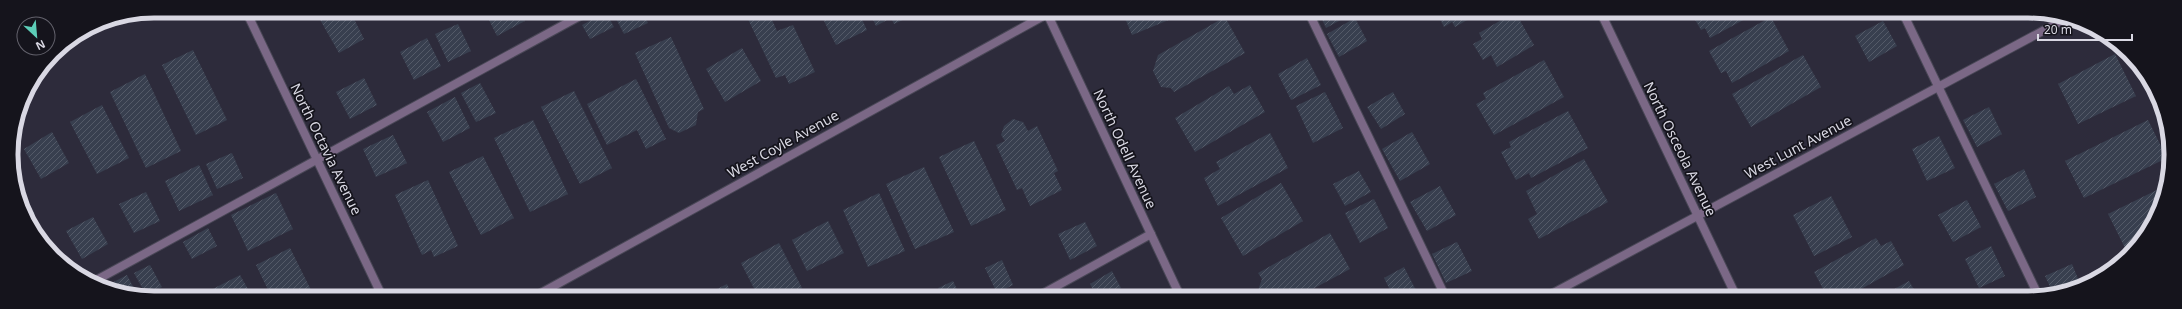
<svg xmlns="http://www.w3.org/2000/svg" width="2182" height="309" font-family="'Noto Sans',sans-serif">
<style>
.building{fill:url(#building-hatch)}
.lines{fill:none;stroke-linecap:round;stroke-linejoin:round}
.service-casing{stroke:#494756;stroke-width:10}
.minor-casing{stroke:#494756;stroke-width:10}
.service{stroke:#7b6886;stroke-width:8}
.minor{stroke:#7b6886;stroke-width:8}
.labels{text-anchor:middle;stroke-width:3.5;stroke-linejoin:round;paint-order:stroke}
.street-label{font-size:14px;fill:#d9d8e3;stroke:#15141c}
.rim{fill:none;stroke:#d9d8e3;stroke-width:5}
</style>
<defs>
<pattern id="building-hatch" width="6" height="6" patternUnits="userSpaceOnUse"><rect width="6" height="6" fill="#383f4f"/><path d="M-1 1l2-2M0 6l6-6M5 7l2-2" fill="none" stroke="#545a68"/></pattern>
</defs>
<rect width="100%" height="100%" fill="#2d2b3b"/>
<!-- building -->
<g class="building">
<path d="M315,11H350L364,39L339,53Z"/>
<path d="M369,11H390L372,19Z"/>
<path d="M520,11L525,21L497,36L485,12Z"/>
<path d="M612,11H642L648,23L624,34Z"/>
<path d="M760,11H768L777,31L793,25L815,72L789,84L785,75L776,78L747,17Z"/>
<path d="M819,11H858L867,30L836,45Z"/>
<path d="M869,11H904L907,18L894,24L891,18L876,26Z"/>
<path d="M1122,11H1179L1181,15L1132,35Z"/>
<path d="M1253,11H1273L1258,19Z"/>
<path d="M1318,11H1348L1350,15L1326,28Z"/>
<path d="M1436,11H1483L1455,27L1452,22L1444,27Z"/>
<path d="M1690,11H1760L1710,38L1705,28L1701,30Z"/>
<path d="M1841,11H1861L1846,20Z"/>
<path d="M606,12L614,27L590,39L582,25Z"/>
<path d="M1515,12L1534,45L1497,67L1491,55L1483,60L1473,44L1482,39L1479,33Z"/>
<path d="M1225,17L1245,53L1174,92L1171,88L1161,87L1153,71L1158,55Z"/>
<path d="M1771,17L1789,51L1732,83L1726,71L1721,73L1709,51Z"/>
<path d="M1355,18L1367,41L1339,57L1327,34Z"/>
<path d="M1883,21L1897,46L1869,62L1855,36Z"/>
<path d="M458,24L471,51L448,62L435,34Z"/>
<path d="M671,37L704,109L698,112L696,125L679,133L669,128L635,53Z"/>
<path d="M427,38L441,66L414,80L400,52Z"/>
<path d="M742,48L761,81L725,102L706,69Z"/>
<path d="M193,50L227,120L196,135L162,65Z"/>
<path d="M2115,54L2136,96L2078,124L2058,84Z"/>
<path d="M1803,55L1821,87L1751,127L1732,94Z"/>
<path d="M1307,58L1321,85L1291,100L1278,74Z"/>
<path d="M1544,60L1564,97L1494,135L1476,104L1486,99L1483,93Z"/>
<path d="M145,74L181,151L146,168L110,92Z"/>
<path d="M364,78L377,105L350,119L336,92Z"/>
<path d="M636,79L666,139L646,149L637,130L607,145L587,104Z"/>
<path d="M480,83L496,113L476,122L461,93Z"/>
<path d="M1250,85L1265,112L1195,152L1175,118L1229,86L1234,94Z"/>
<path d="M574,91L612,168L580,184L541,107Z"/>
<path d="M1325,92L1343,128L1313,143L1296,106Z"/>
<path d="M1393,92L1405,114L1381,129L1367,107Z"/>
<path d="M455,97L470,128L443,142L427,112Z"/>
<path d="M102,105L129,158L97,174L70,122Z"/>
<path d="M1989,107L2002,134L1977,147L1963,120Z"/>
<path d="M1568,111L1588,148L1531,178L1529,173L1516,180L1501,152L1511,147L1509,142Z"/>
<path d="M1013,119L1023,122L1028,131L1037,126L1058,171L1054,173L1062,190L1030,206L1022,188L1017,190L996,145L1005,141L1001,135L1004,126Z"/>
<path d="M533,120L568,194L530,212L494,138Z"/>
<path d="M2148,120L2167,158L2084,198L2065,161Z"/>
<path d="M52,132L69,163L41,179L24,149Z"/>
<path d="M1412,132L1430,164L1400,181L1382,149Z"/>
<path d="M1270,133L1288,168L1218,206L1204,178L1220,169L1216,162Z"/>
<path d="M393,135L407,163L376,177L363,149Z"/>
<path d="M1939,136L1955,168L1927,181L1912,149Z"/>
<path d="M974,141L1006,210L971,226L939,157Z"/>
<path d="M232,153L243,178L217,189L206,164Z"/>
<path d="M483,156L514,218L481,235L449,172Z"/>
<path d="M1584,159L1608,202L1539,239L1528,219L1537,214L1526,191Z"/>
<path d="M199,165L213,195L179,211L165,181Z"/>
<path d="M924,167L954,232L915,249L886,184Z"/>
<path d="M2024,169L2036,197L2008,211L1994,184Z"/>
<path d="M1359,171L1371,192L1345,206L1333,184Z"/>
<path d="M16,179L35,214L29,218L19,200Z"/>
<path d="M428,180L458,246L434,257L431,250L422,255L395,195Z"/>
<path d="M1281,183L1303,221L1243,256L1221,218Z"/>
<path d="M1440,186L1456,215L1427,231L1410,202Z"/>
<path d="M2165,186L2156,218L2129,256L2108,214Z"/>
<path d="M146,192L160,221L134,233L119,204Z"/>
<path d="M276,193L293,229L248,251L231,215Z"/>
<path d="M879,193L905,251L868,267L843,210Z"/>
<path d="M1831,196L1852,237L1814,256L1793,215Z"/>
<path d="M1374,199L1388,228L1360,243L1345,213Z"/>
<path d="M1967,200L1981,227L1953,242L1938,215Z"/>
<path d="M93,217L108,244L82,259L66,231Z"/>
<path d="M828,221L844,253L807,271L792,240Z"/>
<path d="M1085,222L1097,246L1070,260L1058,234Z"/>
<path d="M208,228L217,246L192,259L183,242Z"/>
<path d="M1330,233L1350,269L1296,298H1260L1257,293L1262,279L1258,273Z"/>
<path d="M1876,238L1881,246L1891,241L1904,265L1845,298H1828L1814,272Z"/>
<path d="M1457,242L1472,271L1446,283L1432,254Z"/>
<path d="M779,243L802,288L783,298H759L741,263Z"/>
<path d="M1991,246L2005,276L1979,288L1965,259Z"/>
<path d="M290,248L315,298H272L256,265Z"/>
<path d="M1002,260L1013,285L997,293L985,268Z"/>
<path d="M2072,264L2081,286L2053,293L2045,276Z"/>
<path d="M150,265L162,287L146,295L134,273Z"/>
<path d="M1404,267L1420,298H1394L1384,278Z"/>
<path d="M1112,271L1121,288L1103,298H1097L1090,284Z"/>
<path d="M127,275L138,296L106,287V286Z"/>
<path d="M240,275L253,298H210L207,292Z"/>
<path d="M953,281L961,298H943L938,288Z"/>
<path d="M1909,281L1919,298H1878Z"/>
<path d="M727,284L733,298H699Z"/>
<path d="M1334,290L1338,298H1320Z"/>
<path d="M1640,292L1643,298H1630Z"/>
</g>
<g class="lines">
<defs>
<g id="service">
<path d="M1308,11L1446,298"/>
<path d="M1902,11L2039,297"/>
<path d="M91,283L589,11"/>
<path d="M1035,298L1151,234"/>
</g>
<g id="minor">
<path d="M246,11L383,298"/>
<path d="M1046,11L1181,298"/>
<path d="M1600,11L1737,298"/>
<path d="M532,298L1047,14"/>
<path d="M1544,298L2065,19"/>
</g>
</defs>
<!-- service casing -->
<use href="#service" class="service-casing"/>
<!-- minor casing -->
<use href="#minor" class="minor-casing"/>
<!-- service -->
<use href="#service" class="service"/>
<!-- minor -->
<use href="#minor" class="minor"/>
</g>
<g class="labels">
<!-- street labels -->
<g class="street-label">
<text transform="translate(783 144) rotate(-29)" y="5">West Coyle Avenue</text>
<text transform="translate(1798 147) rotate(-28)" y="5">West Lunt Avenue</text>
<text transform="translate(326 149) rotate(64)" y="5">North Octavia Avenue</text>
<text transform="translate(1125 149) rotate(65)" y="5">North Odell Avenue</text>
<text transform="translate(1680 149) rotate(64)" y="5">North Osceola Avenue</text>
</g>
</g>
<!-- crop -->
<path d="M0 0H2182V309H0ZM154 18H2028A136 136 0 0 1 2164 154V155A136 136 0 0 1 2028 291H154A136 136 0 0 1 18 155V154A136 136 0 0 1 154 18Z" fill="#15141c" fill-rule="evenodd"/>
<path class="rim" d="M154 18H2028A136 136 0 0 1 2164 154V155A136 136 0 0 1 2028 291H154A136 136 0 0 1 18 155V154A136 136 0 0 1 154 18Z"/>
<!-- north arrow -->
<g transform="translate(36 36) rotate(154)"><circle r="19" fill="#15141c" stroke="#63626c"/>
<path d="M0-3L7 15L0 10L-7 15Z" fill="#5dceb8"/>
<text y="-6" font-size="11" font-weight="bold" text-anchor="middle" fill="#d9d8e3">N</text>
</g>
<!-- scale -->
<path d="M2038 34v6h94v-6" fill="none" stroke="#d9d8e3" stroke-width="2"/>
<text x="2044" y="34" font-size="12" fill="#d9d8e3" stroke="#15141c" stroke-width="3" paint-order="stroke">20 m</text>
</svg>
